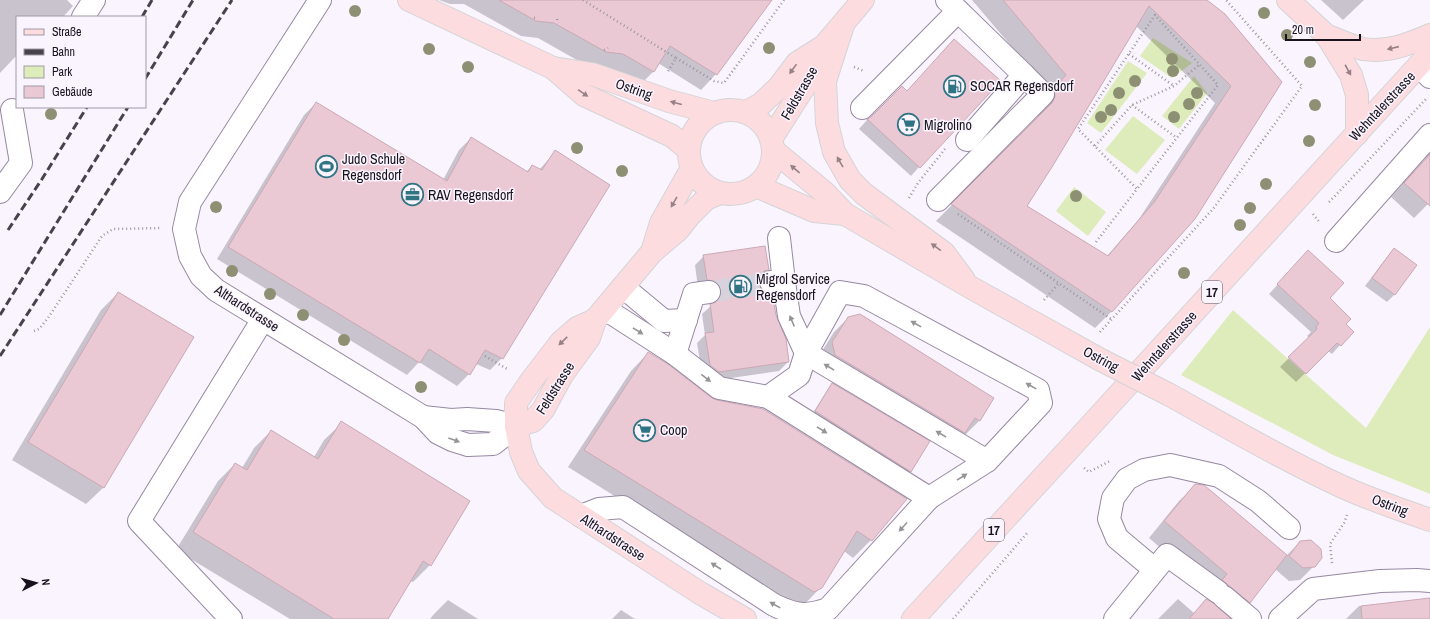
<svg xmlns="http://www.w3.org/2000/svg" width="1430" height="619" font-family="'Archivo Narrow',sans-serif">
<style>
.green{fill:#deecbb}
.shadow{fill:#0003;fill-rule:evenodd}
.building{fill:#ebc9d4;stroke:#caa9b4;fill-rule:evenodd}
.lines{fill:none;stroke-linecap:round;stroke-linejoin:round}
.minor-tunnel{stroke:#d8d2dd;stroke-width:22;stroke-dasharray:22 11;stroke-linecap:butt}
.minor-casing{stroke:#9688a1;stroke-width:24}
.major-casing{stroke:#d5d4d6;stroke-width:24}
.path{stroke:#9b959f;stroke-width:2.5;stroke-dasharray:1 3;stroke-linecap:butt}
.minor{stroke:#fff;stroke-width:22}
.major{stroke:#fddce0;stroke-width:22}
.rail{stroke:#48424c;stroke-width:3;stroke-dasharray:8 4;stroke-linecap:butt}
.major-bridge-casing{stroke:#d5d4d6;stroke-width:24;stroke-linecap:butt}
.major-bridge{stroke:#fddce0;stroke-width:22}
.tree{fill:#8d9073}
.oneway{fill:#968187}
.oneway2{fill:#979498}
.labels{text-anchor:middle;stroke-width:3;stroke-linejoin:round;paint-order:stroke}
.shield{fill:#faf4ff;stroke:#5b565f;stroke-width:1}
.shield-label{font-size:13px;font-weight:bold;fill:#17121b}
.poi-label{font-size:14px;fill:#17121b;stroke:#faf4ff;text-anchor:start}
.street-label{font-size:14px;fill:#17121b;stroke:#faf4ff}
</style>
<rect width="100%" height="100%" fill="#faf4ff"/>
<!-- green -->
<g class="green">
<path d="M1153,38L1192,63L1172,78L1140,56Z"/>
<path d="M1128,61L1147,73L1101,133L1087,123Z"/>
<path d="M1194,76L1207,93L1179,129L1162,116Z"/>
<path d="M1133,116L1165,140L1137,174L1105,150Z"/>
<path d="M1074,187L1106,212L1088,236L1056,211Z"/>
<path d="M1233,310L1366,428L1430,327V494L1333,455L1181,375Z"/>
</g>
<!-- shadow -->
<g class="shadow">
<path d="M0,0H67L73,6L63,17H17V55L0,73Z"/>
<path d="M439,0H771L716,74L701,90L658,63L654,71L638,87L591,68L538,38L521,36L464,4H450Z"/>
<path d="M972,0H1206L1280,82L1111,312L1095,328L936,221L1036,120L1039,114L1038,106L1050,92ZM1136,26L1215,103L1139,219L1107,256L1026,206Z"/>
<path d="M1321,0H1364L1343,20Z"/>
<path d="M907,92L919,167L911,176L859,129L867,120Z"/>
<path d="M316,103L443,180L459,150L471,138L526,172L532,166L539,170L555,152L502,358L490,370L476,364L469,374L457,386L419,362L407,375L217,259L304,115Z"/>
<path d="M1430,147V202L1414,218L1391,197L1426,158Z"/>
<path d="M1394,249L1395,294L1387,302L1365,286L1387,257Z"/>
<path d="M704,256L768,270L759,279V288L775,315L788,362L779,371L710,381L702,374L697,343L705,335L702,314L712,305L713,300L698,288L695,265Z"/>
<path d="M1299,261L1328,298L1344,325L1340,345L1332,354L1328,351L1296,382L1280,367L1309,338L1307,336L1311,332L1269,294Z"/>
<path d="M118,293L104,487L86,504L12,460L101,310Z"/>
<path d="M848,318L993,399L979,421L965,435L963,433L950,447L819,356L834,332Z"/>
<path d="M648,353L711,399L906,499L871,540L853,558L844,551L821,587L804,605L796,609L568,467L631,371Z"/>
<path d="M832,384L910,471L906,476L811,416L828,389Z"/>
<path d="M342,423L430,565L413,582L410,581L386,619H290L176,550L218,481L235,464L242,468L254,448L271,431L314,457L324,440Z"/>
<path d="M1196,485L1203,486L1286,556L1300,542L1314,566L1300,580L1289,581L1275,569L1254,596L1238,612L1230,616L1207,596L1211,591L1149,538L1179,501Z"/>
<path d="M1178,599L1194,613L1206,600L1229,619H1158Z"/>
<path d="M1430,599V619H1346L1359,606Z"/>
<path d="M448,600L478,619H430L434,614Z"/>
<path d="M621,610L635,619H612Z"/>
</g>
<!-- building -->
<g class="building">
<path d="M499,0H772L717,75L670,46L654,72L623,54L606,52L554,23L536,21Z"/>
<path d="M1003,0H1207L1225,14L1282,82L1195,219L1112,312L951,204L1052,103L1055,97L1054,88L1066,75ZM1149,6L1231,86L1155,201L1108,256L1027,206L1052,167Z"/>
<path d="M954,39L1001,81L920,168L867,119L871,117L902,86L907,91Z"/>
<path d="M316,102L447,181L471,137L528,172L532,165L542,170L555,150L610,185L503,359L485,350L470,375L429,349L420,363L228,247Z"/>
<path d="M1430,154V206L1404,183Z"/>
<path d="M765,246L769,270L764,271L760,275L759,282L760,288L764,293L772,294L776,315L786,339L789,362L719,372L710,365L705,333L714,332L710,304L716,302L720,297L721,290L719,284L714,281L707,280L703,255Z"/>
<path d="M1394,248L1417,265L1395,295L1372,278Z"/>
<path d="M1308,250L1344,283L1330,298L1351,319L1346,324L1354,332L1341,346L1337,343L1306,374L1288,357L1317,329L1316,327L1319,323L1277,284Z"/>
<path d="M118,292L194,337L104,488L28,442Z"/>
<path d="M860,314L994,398L980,421L975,418L965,433L835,355L832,342L848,317Z"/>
<path d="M648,352L668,364L712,398L717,400L763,409L907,499L872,541L857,531L822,588L814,592L584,450Z"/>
<path d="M832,383L930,441L911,472L815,411Z"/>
<path d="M341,421L470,501L431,566L423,561L388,619H334L193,532L235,463L247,470L271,430L318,459Z"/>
<path d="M1195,484L1204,485L1287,555L1250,603L1222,580L1227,574L1164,521Z"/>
<path d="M1311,540L1321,549L1322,558L1315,567L1303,568L1289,556L1300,541Z"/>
<path d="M1430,598V619H1362L1361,606Z"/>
<path d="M1206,599L1214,603L1231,619H1189Z"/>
</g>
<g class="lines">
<!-- minor-tunnel -->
<path class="minor-tunnel" d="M709,292L771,282"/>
<defs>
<g id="minor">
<path d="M320,0L190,202L184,229L190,256L201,276L216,290L423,417L438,433L452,440L468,445L493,444L516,426"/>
<path d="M947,0L1024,75L967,140"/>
<path d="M83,17L94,0"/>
<path d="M1419,66L1430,77"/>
<path d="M862,108L958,11"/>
<path d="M0,192L21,163L12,110"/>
<path d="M938,200L1043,94L1024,75"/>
<path d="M779,238L784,282"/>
<path d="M1336,241L1430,135"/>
<path d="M623,287L664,321L686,320"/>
<path d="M605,309L675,354L719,388L768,397L929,498"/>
<path d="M675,354L694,294L709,292"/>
<path d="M768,397L799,375L806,353L789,316L784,282H771"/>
<path d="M423,417L451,420L467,419L496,421L516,426"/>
<path d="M581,516L599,509L623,507L774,605C795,615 805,617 828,609L929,498L987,461L1041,403L1038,390L864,296L840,292L806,353L987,461"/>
<path d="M1154,569L1117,538L1109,519L1113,498L1127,479L1144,470L1170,465L1219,476L1258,501L1289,528"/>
<path d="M1224,597L1250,619"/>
<path d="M231,619L139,521L263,319"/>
<path d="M1115,619L1167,555L1218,592"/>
<path d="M1280,619L1313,589L1380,581L1417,580L1430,581"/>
</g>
<g id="major">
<path d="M409,0L553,68L584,95L672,136L689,150"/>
<path d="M1288,0L1327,36L1351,75L1357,95V134"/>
<path d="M843,25L825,81L827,123L834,152L850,180L864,194L944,253L964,280"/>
<path d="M1327,36C1339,40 1351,46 1363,49C1387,53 1409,44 1430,35"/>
<path d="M553,68L592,74L669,101L714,113"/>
<circle cx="731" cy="152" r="42"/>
<path d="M746,112L761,104L779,87L797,63L824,46L863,0"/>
<path d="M771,139L811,76L822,51"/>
<path d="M773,150L825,193L845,214L970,287L1101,360"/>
<path d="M756,186L814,211L845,214"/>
<path d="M652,252L661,223L692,168"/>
<path d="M595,320L577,328L561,342L531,381L516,403V426L521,452L529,471L553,498L700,593L745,619"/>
<path d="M1168,394C1226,426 1284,460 1345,488C1372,500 1401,510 1430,520"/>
<path d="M516,426L533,421L543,410L562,375L589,338L595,320L652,252L678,230L690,215L706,199L720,193"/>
<path d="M913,619L1081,436L1430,53"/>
</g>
</defs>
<!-- minor casing -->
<use href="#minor" class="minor-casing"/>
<!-- major casing -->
<use href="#major" class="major-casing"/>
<!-- path -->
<g class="path">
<path d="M583,0L676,58L667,73"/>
<path d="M534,18L538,17"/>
<path d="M557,19L558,23"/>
<path d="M604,50L608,48"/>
<path d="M1129,54L1174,86"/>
<path d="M676,58L714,81L724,83L784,0"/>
<path d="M854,67L864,71"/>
<path d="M1132,105L1177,138"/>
<path d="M1095,146L1132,105L1174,86L1200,64"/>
<path d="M909,198L918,183L945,149"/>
<path d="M1329,202L1334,197L1426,99"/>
<path d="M958,214L1111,319"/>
<path d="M1313,214L1320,223"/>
<path d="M1096,242L1137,189L1078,129L1155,15L1218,85L1137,189"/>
<path d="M1044,300L1059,283"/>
<path d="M34,331L39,329L48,318L102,236L113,229L162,228"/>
<path d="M1100,332L1213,209L1302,86L1226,0"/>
<path d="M485,356L509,370"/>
<path d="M1084,468L1089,472L1110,461"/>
<path d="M1332,563L1330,544L1344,523L1347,515"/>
<path d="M953,619L1028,532"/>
</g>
<!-- minor -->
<use href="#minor" class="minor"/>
<!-- major -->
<use href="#major" class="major"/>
<!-- rail -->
<g class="rail">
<path d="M142,17L152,0"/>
<path d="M145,79L193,0"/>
<path d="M8,230L42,179L87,107"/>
<path d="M0,315L128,107"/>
<path d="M0,356L232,0"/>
</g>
<defs>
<path id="major-bridge" d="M1101,360L1168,394"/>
</defs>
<!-- major-bridge casing -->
<use href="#major-bridge" class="major-bridge-casing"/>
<!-- major-bridge -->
<use href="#major-bridge" class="major-bridge"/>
</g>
<!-- trees -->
<g class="tree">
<circle cx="355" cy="11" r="6"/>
<circle cx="1264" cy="13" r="6"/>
<circle cx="1287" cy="35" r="6"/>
<circle cx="769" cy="48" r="6"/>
<circle cx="429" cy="49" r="6"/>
<circle cx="1172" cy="59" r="6"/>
<circle cx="1310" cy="62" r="6"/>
<circle cx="468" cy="67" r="6"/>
<circle cx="1173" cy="71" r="6"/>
<circle cx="1135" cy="81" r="6"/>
<circle cx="1119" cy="93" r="6"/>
<circle cx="1197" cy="93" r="6"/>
<circle cx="1189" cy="104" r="6"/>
<circle cx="1315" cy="105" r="6"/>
<circle cx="1111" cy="110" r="6"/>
<circle cx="51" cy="114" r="6"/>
<circle cx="1101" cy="117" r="6"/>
<circle cx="1174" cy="117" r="6"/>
<circle cx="1309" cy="141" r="6"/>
<circle cx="577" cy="148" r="6"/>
<circle cx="622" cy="171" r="6"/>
<circle cx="1266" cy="184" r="6"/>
<circle cx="1076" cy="196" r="6"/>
<circle cx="216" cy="207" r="6"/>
<circle cx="1250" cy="208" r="6"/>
<circle cx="1240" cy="225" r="6"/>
<circle cx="232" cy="271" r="6"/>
<circle cx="1184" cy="273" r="6"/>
<circle cx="270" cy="294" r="6"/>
<circle cx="303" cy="315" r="6"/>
<circle cx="344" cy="340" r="6"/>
<circle cx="421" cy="387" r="6"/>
</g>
<!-- one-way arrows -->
<defs><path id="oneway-solid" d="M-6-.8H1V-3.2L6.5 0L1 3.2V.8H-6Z"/></defs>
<g class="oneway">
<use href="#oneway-solid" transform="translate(1393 48) rotate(167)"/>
<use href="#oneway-solid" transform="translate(793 69) rotate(126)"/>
<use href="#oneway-solid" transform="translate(1348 70) rotate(61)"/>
<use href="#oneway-solid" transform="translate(583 93) rotate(34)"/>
<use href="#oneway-solid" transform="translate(676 103) rotate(-165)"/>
<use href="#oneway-solid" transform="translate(840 162) rotate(-120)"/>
<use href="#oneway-solid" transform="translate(795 169) rotate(-140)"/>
<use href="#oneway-solid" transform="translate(674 202) rotate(120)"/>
<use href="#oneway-solid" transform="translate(936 247) rotate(-144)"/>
<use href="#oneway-solid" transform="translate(563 341) rotate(136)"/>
</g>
<g class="oneway2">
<use href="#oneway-solid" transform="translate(792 321) rotate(-113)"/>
<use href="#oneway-solid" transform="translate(916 324) rotate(-151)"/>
<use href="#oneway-solid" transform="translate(638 331) rotate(32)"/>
<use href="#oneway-solid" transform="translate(829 367) rotate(-149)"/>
<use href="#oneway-solid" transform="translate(706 378) rotate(38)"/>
<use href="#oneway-solid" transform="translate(1031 386) rotate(-151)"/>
<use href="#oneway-solid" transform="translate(822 430) rotate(32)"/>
<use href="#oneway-solid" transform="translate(941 434) rotate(-149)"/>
<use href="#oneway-solid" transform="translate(454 440) rotate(20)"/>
<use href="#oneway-solid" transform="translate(962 477) rotate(-32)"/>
<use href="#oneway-solid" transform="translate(903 527) rotate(132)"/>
<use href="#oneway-solid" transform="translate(716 566) rotate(-147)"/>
<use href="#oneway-solid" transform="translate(775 605) rotate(-151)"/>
</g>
<!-- icons -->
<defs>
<symbol id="fuel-ring" viewBox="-11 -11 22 22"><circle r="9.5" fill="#faf4ff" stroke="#307484" stroke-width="1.5"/><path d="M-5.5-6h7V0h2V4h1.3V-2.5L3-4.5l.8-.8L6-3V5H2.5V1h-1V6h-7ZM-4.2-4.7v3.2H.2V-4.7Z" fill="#307484"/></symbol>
<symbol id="supermarket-ring" viewBox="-11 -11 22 22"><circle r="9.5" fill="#faf4ff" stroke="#307484" stroke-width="1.5"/><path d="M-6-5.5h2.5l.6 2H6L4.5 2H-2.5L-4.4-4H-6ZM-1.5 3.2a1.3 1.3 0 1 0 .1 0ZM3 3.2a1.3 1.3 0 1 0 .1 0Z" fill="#307484"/></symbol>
<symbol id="stadium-ring" viewBox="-11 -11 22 22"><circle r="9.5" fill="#faf4ff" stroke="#307484" stroke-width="1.5"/><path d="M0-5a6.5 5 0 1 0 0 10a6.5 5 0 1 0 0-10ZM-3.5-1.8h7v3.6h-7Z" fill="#307484"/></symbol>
<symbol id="office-ring" viewBox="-11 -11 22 22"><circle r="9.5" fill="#faf4ff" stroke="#307484" stroke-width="1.5"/><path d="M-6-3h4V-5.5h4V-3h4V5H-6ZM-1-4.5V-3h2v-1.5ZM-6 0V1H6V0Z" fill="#307484"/></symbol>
</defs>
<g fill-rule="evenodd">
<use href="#fuel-ring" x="942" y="74" width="25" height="25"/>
<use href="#supermarket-ring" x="896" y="112" width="25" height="25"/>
<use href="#stadium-ring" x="314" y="154" width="25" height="25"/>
<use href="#office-ring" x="400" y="182" width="25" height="25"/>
<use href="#fuel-ring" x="728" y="274" width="25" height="25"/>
<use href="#supermarket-ring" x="632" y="418" width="25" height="25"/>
</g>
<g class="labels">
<!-- shield labels -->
<g class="shield">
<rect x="1202" y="281" width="20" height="22" rx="3"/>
<rect x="984" y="519" width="20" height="22" rx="3"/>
</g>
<g class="shield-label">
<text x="1212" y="297">17</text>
<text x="994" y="535">17</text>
</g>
<!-- poi labels -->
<g class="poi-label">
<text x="970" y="91">SOCAR Regensdorf</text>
<text x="924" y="130">Migrolino</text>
<text x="342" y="164">Judo Schule<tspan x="342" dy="16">Regensdorf</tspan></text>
<text x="428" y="200">RAV Regensdorf</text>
<text x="756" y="284">Migrol Service<tspan x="756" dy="16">Regensdorf</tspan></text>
<text x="660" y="435">Coop</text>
</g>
<!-- street labels -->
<g class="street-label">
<text transform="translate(634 89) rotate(19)" y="5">Ostring</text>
<text transform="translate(799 93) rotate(-60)" y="5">Feldstrasse</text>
<text transform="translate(1382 106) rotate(-47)" y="5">Wehntalerstrasse</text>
<text transform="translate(247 308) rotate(33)" y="5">Althardstrasse</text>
<text transform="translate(1164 346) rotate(-48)" y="5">Wehntalerstrasse</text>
<text transform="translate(1101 359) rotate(28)" y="5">Ostring</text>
<text transform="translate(555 388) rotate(-58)" y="5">Feldstrasse</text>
<text transform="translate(1390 505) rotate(21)" y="5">Ostring</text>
<text transform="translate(613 537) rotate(33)" y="5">Althardstrasse</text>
</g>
</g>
<!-- legend -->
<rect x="16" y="16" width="130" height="92" fill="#faf4ff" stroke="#9f9aa4"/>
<rect x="24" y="29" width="20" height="6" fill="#fddce0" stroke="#9f9aa4"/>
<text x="52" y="36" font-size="12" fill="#17121b">Straße</text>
<rect x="24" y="49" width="20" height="6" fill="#48424c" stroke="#9f9aa4"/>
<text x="52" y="56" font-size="12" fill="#17121b">Bahn</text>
<rect x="24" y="66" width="20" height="12" fill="#deecbb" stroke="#9f9aa4"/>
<text x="52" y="76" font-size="12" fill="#17121b">Park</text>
<rect x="24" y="86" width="20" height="12" fill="#ebc9d4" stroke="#9f9aa4"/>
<text x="52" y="96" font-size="12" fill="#17121b">Gebäude</text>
<!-- north arrow -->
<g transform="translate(36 583) rotate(84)" stroke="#faf4ff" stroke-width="3" paint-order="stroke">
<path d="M0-3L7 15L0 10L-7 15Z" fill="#17121b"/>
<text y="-6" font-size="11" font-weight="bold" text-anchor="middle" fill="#17121b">N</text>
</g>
<!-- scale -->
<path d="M1286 34v6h74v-6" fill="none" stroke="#17121b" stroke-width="2"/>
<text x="1292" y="34" font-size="12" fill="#17121b" stroke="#faf4ff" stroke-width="3" paint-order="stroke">20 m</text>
</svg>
